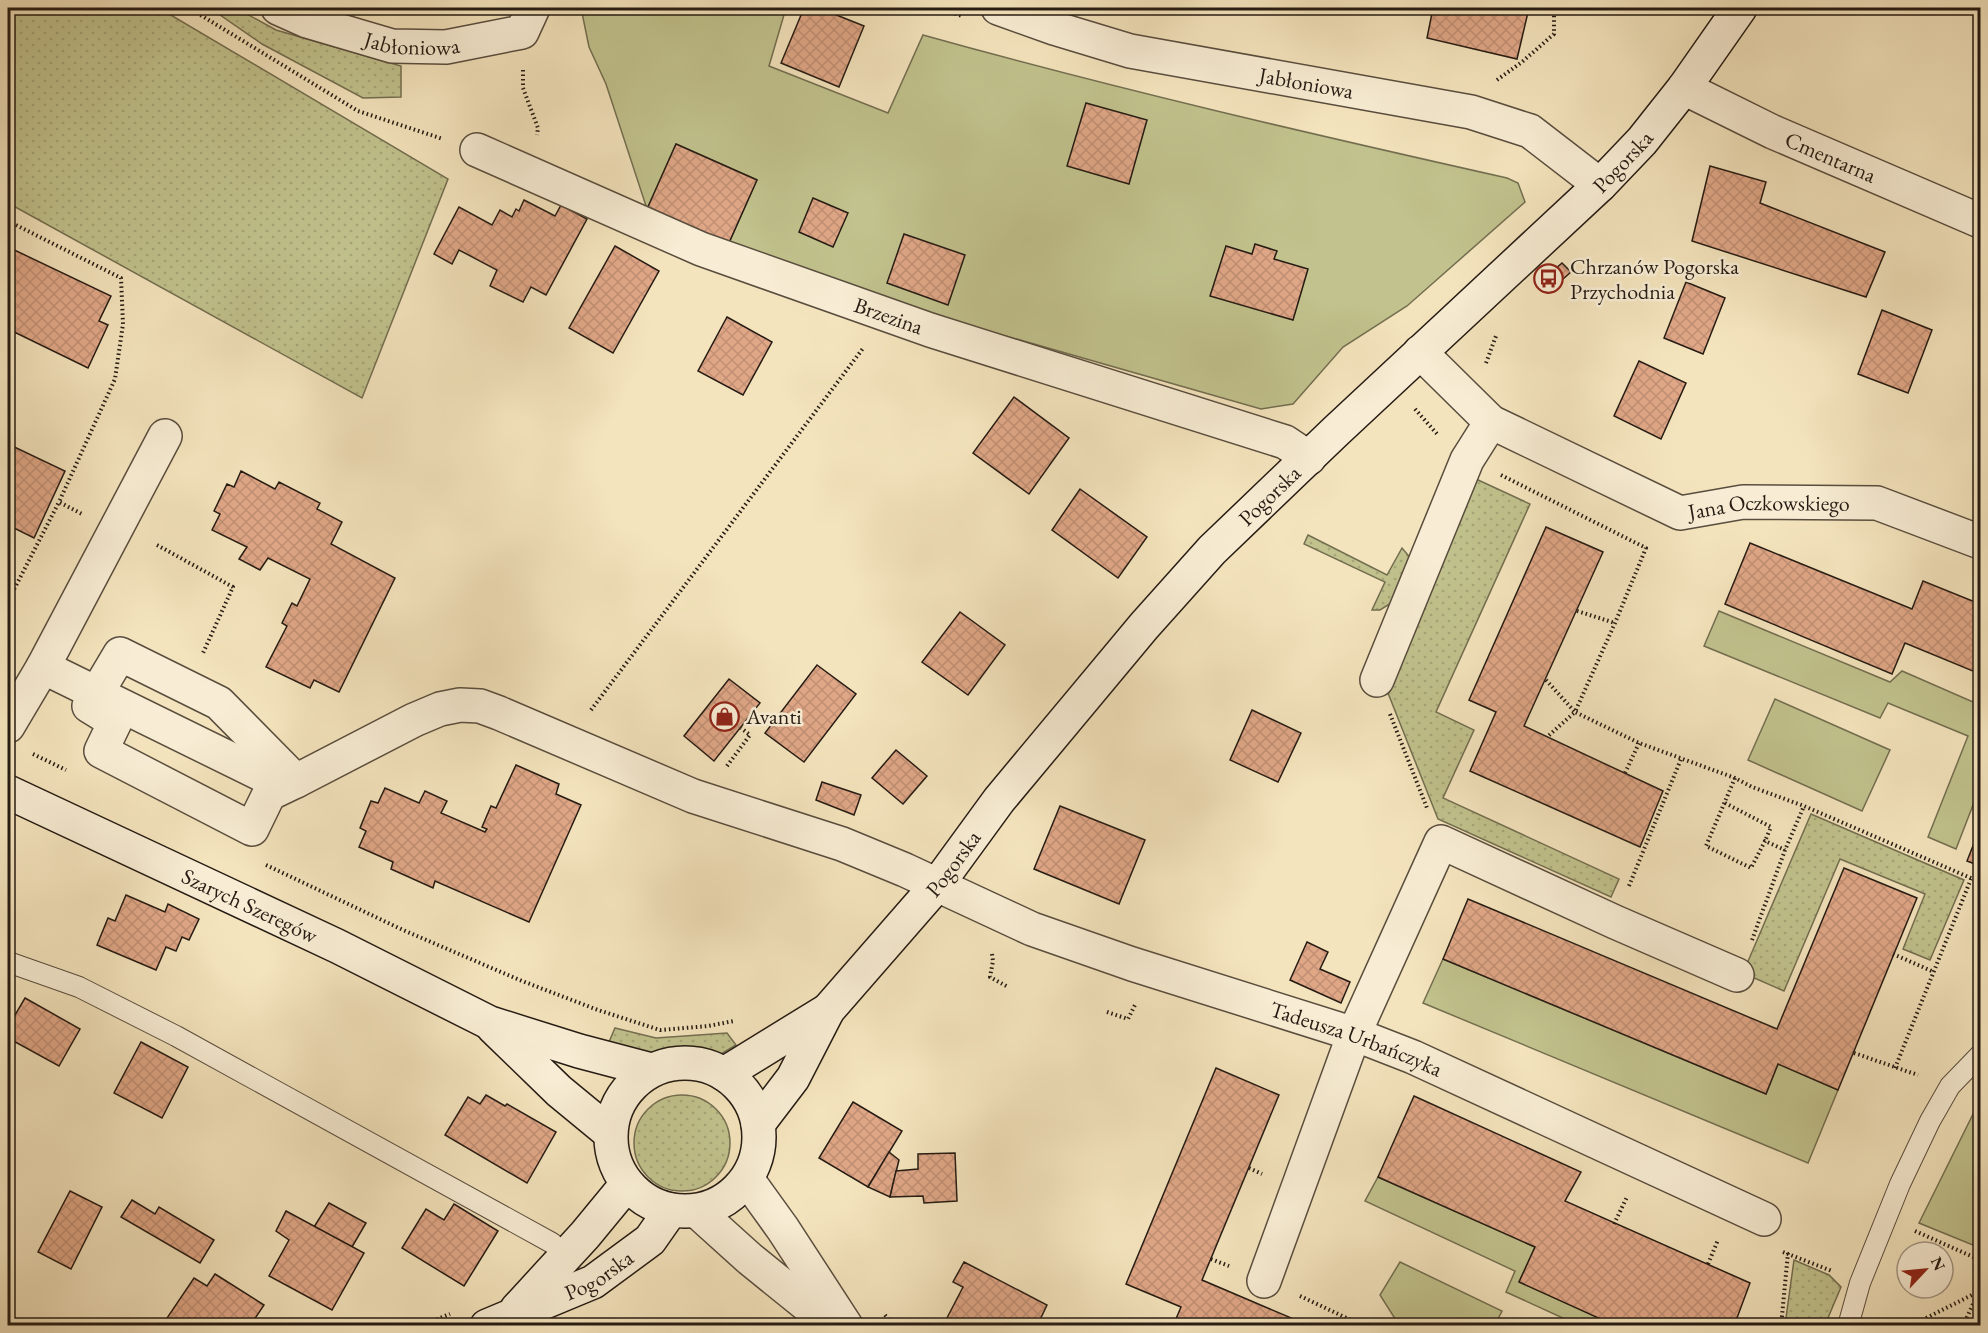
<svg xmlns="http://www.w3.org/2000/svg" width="1988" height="1333" font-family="'EB Garamond',serif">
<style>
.grass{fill:url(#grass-dots);stroke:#736e50;stroke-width:1.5}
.green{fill:#c1c28d;stroke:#736e50;stroke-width:1.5}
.building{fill:url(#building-cross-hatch);stroke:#251b13;stroke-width:1.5}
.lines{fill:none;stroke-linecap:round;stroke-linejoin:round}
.lane-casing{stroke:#594d3e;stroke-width:22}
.street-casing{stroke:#594d3e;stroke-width:36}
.secondary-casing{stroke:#251b13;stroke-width:36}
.path{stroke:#251b13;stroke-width:4;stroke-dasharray:1.5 3;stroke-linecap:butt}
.lane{stroke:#f8edd4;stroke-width:20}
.street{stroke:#f8edd4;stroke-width:33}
.secondary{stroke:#f8edd4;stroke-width:33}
.labels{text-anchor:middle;stroke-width:5;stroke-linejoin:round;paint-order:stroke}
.street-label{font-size:22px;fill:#251b13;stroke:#f8edd4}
.poi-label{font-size:22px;fill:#251b13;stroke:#f8edd4;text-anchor:start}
</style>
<defs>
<pattern id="grass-dots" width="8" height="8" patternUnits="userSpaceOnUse" patternTransform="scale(1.5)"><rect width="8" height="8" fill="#c1c28d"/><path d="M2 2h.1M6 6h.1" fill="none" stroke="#a6a679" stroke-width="1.8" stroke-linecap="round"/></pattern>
<pattern id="building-cross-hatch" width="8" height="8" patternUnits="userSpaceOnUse" patternTransform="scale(1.5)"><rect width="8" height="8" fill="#e0a787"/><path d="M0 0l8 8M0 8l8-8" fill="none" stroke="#c08f74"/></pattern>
</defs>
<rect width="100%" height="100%" fill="#f4e4bd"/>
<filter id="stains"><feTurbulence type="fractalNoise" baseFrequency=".00333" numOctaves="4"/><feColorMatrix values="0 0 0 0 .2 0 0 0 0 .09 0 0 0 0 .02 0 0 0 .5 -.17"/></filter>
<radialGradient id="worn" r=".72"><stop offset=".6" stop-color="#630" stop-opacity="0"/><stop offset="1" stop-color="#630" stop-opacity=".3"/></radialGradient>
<!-- grass -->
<g class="grass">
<path d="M8,8H159L448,179L362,398L8,203Z"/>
<path d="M210,8H236L276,30L401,66V97L363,98L262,44Z"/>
<path d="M1476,479L1530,504L1436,712L1474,730L1443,798L1619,879L1611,897L1438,819L1384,683Z"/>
<path d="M1308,535L1387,575L1402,548L1408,555L1410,562L1396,600L1380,610H1372L1385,582L1304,544Z"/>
<path d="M1811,814L1964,880L1930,960L1903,949L1925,894L1840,859L1784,991L1743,973Z"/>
<path d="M615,1028L656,1038L727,1033L736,1045L721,1054L677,1052L645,1054L606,1049Z"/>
<circle cx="682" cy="1143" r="48"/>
<path d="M1794,1260L1829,1275L1841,1287L1825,1325H1785Z"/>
</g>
<!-- green -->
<g class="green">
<path d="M581,8H786L769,66L888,113L923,35C1116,89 1311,134 1507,178L1518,183L1525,202L1407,306L1343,347L1293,404L1261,409L957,322L835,279L728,245L757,180L676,144L647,209L606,84L589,47Z"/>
<path d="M1719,611L1890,682L1902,671L1980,705V787L1956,849L1928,837L1968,736L1888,703L1880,718L1704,646Z"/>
<path d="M1775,699L1890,750L1862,811L1748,760Z"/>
<path d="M1443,959L1766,1094L1778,1064L1838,1090L1808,1163L1423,1003Z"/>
<path d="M1980,1100V1248L1919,1223Z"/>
<path d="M1378,1177L1535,1247L1519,1282L1616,1325H1578L1506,1292L1515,1271L1365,1201Z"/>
<path d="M1400,1262L1502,1311L1495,1325H1399L1380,1295Z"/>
</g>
<!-- building -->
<g class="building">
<path d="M804,8H819L864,26L839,87L781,63Z"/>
<path d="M1433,8H1529L1517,59L1427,38Z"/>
<path d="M1086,103L1147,120L1129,184L1067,166Z"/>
<path d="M676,144L757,180L728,245L647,209Z"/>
<path d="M1710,166L1766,182L1760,203L1885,252L1866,297L1692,241Z"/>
<path d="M813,198L848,213L833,247L799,232Z"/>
<path d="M524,200L555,216L561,205L587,219L546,295L531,287L523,302L490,286L497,270L459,250L452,264L434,254L459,207L492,225L500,210L512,217L516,209L519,211Z"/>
<path d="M904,234L965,255L948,305L887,283Z"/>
<path d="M1255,244L1277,251L1274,259L1308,269L1293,320L1210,296L1226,246L1252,254Z"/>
<path d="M615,246L659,271L613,353L569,328Z"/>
<path d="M8,247L111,296L99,321L108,325L88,368L8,329Z"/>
<path d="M1562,263L1571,272L1547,293L1538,284Z"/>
<path d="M1686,282L1725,298L1703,354L1664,338Z"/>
<path d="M1882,310L1932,330L1908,393L1858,374Z"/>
<path d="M727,317L772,342L743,395L698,371Z"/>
<path d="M1639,361L1686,383L1661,439L1614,416Z"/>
<path d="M1014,397L1069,438L1029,494L973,453Z"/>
<path d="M8,444L65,471L34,538L8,525Z"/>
<path d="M241,471L275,489L279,482L320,503L317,509L342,522L331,544L395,578L339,692L314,680L310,688L266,667L287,626L282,623L292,603L297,606L310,579L268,558L260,570L239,559L247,547L212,530L220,514L214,511L227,484L234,487Z"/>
<path d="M1080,489L1147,537L1118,578L1052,530Z"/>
<path d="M1546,527L1603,552L1524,726L1663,791L1640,847L1470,771L1496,712L1469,700Z"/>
<path d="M1750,543L1912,609L1923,581L1980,604V674L1905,643L1892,674L1725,604Z"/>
<path d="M960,612L1005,645L968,695L922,662Z"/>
<path d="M817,665L856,694L804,762L765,733Z"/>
<path d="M729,679L760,703L714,761L684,736Z"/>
<path d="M1252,710L1301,733L1278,782L1230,760Z"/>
<path d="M896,750L927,776L903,804L872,778Z"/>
<path d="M516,765L559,784L556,794L581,805L529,922L435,881L433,888L391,869L393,862L359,847L366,831L360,828L371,801L378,803L385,788L419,803L425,791L447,801L441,813L485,832L487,829L482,827L491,806L496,808Z"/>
<path d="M822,782L861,795L854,815L816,800Z"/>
<path d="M1060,806L1145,840L1119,904L1034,869Z"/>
<path d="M1980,828V866L1967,861Z"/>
<path d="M1844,868L1917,898L1838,1090L1778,1064L1766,1094L1443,959L1468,899L1777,1029Z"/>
<path d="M126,895L165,912L168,904L199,919L189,940L182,937L176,951L166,947L156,970L97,945L108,918L115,921Z"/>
<path d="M1307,942L1328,952L1320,969L1350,982L1341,1003L1290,980Z"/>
<path d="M25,998L80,1029L59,1066L8,1038V1027Z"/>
<path d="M141,1042L188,1067L162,1118L114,1093Z"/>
<path d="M1216,1068L1279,1095L1202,1280L1310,1326H1173L1181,1307L1126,1284Z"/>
<path d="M486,1095L505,1106L507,1104L556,1132L527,1183L445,1135L468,1097L480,1104Z"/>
<path d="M1414,1096L1581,1172L1565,1201L1750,1283L1734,1326H1616L1519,1282L1535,1247L1378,1177Z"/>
<path d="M853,1102L902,1131L868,1187L819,1158Z"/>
<path d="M889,1152L899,1160L890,1197L868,1187Z"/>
<path d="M955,1153L957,1201L924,1203L923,1196L890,1197L896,1171L918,1169V1154Z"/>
<path d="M70,1191L102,1207L71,1269L38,1252Z"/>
<path d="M132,1200L155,1214L159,1207L214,1240L200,1263L121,1217Z"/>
<path d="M329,1203L366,1223L352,1247L314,1227Z"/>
<path d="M454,1204L498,1231L464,1286L402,1248L426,1209L444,1220Z"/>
<path d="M286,1211L364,1253L332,1310L269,1276L289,1240L276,1231Z"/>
<path d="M964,1262L1047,1305L1037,1326H962L947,1318L963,1287L953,1282Z"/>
<path d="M215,1274L264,1305L250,1326H171L165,1321L194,1278L207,1286Z"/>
</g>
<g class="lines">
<defs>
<g id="lane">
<path d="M8,962L79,987L176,1036L552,1243L566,1256"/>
<path d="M1848,1326L1860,1283L1900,1184L1930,1121L1950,1086L1980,1055"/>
</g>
<g id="street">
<path id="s1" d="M278,8L307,21L392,46L446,47L522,32L533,8"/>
<path id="s2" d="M998,8L1054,28L1130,51L1471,112L1530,131L1600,185"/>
<path id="s3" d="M1684,88L1773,132L1980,221"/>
<path id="s4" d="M477,150L701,249L930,330L1285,442L1309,458"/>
<path id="s5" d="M1420,352L1491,422L1680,513L1743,502L1877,503L1980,542"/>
<path d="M120,654L219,703L296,781L269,794L252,829L101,751L115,722L89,706Z"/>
<path id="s6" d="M43,667L271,779L296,781L414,720L440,709L460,705L480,706L499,713L693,796L842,844L905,870L1032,929L1132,964L1354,1034L1413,1057L1764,1219"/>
<path d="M1377,680L1467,460L1491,422"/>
<path d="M8,726L43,667L165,436"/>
<path d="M747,1179L783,1229L846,1326"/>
<path d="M699,1213L750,1259L833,1326"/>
<path d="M1264,1281L1354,1034L1441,842L1615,922L1737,975"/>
</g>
<g id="secondary">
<path id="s7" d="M8,792L337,946L490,1023L579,1051L651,1070"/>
<path d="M493,1027L559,1091L610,1133"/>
<circle cx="685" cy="1137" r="74"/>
<path d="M724,1074L828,1010"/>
<path id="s8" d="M758,1124L793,1078L828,1010L937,885L999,800L1144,626L1212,550L1335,432L1600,185L1642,141L1684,88L1740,8"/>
<path d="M517,1309L585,1235L627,1184"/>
<path id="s9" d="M487,1326L593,1282L650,1240L671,1210"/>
</g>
</defs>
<!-- lane casing -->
<use href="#lane" class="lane-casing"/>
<!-- street casing -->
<use href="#street" class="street-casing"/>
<!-- secondary casing -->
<use href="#secondary" class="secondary-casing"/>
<!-- path -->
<g class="path">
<path d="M189,8L358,111L443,139"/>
<path d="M938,8L962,16"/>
<path d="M523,70V88L538,128L537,135"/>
<path d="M1497,80L1522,62L1554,34V8"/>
<path d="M8,221L121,278L123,324L115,379L59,502L82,514"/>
<path d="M1486,363L1496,336"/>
<path d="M1415,409L1438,435"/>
<path d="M1501,475L1646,548L1615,623L1575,712L1639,743L1735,778L1752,787L1804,806L1980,882"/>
<path d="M157,545L233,587L203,653"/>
<path d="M8,601L59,502"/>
<path d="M1577,611L1615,623"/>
<path d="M1546,680L1575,712L1547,737"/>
<path d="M591,710L864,347"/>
<path d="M1390,714L1427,808"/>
<path d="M33,754L66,770"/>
<path d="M727,766L750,735L741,728"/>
<path d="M1625,773L1639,743"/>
<path d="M1735,778L1706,846L1751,868L1765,841L1785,850"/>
<path d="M1725,803L1771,827L1765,841"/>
<path d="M266,865L403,930L522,981L598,1010L660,1030L708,1026L734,1021"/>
<path d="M1629,886L1681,759"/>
<path d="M1752,940L1785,850L1804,806"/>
<path d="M992,954L993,961L990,977L1008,987"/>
<path d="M1893,954L1934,972"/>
<path d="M1107,1012L1128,1019L1135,1005"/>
<path d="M1854,1053L1918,1075"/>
<path d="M1895,1068L1971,879"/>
<path d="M1249,1168L1262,1174"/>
<path d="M1614,1224L1627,1197"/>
<path d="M1915,1231L1980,1260"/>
<path d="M1783,1252L1832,1271"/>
<path d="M1211,1259L1229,1266"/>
<path d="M1708,1264L1718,1240"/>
<path d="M1300,1296L1353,1321L1357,1326"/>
<path d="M885,1315L894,1326"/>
<path d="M420,1326L450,1314"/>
<path d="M1781,1326L1788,1253"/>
<path d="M1910,1326L1980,1291"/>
<path d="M1963,1326L1978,1293"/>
</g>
<!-- lane -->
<use href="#lane" class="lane"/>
<!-- street -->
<use href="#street" class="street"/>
<!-- secondary -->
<use href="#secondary" class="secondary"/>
</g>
<!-- icons -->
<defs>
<symbol id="bus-ring" viewBox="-11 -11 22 22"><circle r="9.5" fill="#f8edd4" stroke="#8f2418" stroke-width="1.5"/><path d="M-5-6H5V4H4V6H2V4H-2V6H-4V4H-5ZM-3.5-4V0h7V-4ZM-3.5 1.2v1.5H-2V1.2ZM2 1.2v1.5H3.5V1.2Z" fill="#8f2418"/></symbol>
<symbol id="shop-ring" viewBox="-11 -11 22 22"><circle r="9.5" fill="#f8edd4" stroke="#8f2418" stroke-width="1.5"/><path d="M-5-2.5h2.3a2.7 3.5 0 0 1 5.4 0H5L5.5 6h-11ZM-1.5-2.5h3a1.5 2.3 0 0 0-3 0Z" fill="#8f2418"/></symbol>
</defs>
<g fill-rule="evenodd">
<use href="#bus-ring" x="1532" y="262" width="33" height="33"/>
<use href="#shop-ring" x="708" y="700" width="33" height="33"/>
</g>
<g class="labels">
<!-- street labels -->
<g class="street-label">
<text dy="8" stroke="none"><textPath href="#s1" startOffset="140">Jabłoniowa</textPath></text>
<text dy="8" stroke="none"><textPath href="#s2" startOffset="318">Jabłoniowa</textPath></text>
<text dy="8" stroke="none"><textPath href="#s3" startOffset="162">Cmentarna</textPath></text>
<text dy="8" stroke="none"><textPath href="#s8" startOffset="1299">Pogorska</textPath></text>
<text dy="8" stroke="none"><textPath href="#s4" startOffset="444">Brzezina</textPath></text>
<text dy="8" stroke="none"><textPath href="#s8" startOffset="813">Pogorska</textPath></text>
<text dy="8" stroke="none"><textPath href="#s5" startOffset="399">Jana Oczkowskiego</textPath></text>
<text dy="8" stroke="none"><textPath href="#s8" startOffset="327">Pogorska</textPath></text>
<text dy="8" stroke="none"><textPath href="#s7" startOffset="267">Szarych Szeregów</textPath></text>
<text dy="8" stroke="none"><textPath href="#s6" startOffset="1419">Tadeusza Urbańczyka</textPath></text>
<text dy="8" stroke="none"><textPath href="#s9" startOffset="123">Pogorska</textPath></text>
</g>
<!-- poi labels -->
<g class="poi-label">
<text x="1570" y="274">Chrzanów Pogorska<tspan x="1570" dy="25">Przychodnia</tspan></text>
<text x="746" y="724">Avanti</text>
</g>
</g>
<!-- margin -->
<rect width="1988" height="1333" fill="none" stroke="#f4e4bd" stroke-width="30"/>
<rect x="9" y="9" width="1970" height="1315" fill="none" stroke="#251b13" stroke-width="3"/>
<rect x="15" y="15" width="1958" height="1303" fill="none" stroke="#251b13" stroke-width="1.5"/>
<!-- north arrow -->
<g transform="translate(1925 1270) rotate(64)"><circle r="28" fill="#f8edd4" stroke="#a49987" stroke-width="1.5"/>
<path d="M0-4.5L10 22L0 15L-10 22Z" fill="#8f2418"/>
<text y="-9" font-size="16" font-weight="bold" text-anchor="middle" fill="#251b13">N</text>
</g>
<rect width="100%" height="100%" filter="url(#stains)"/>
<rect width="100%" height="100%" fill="url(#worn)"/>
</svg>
